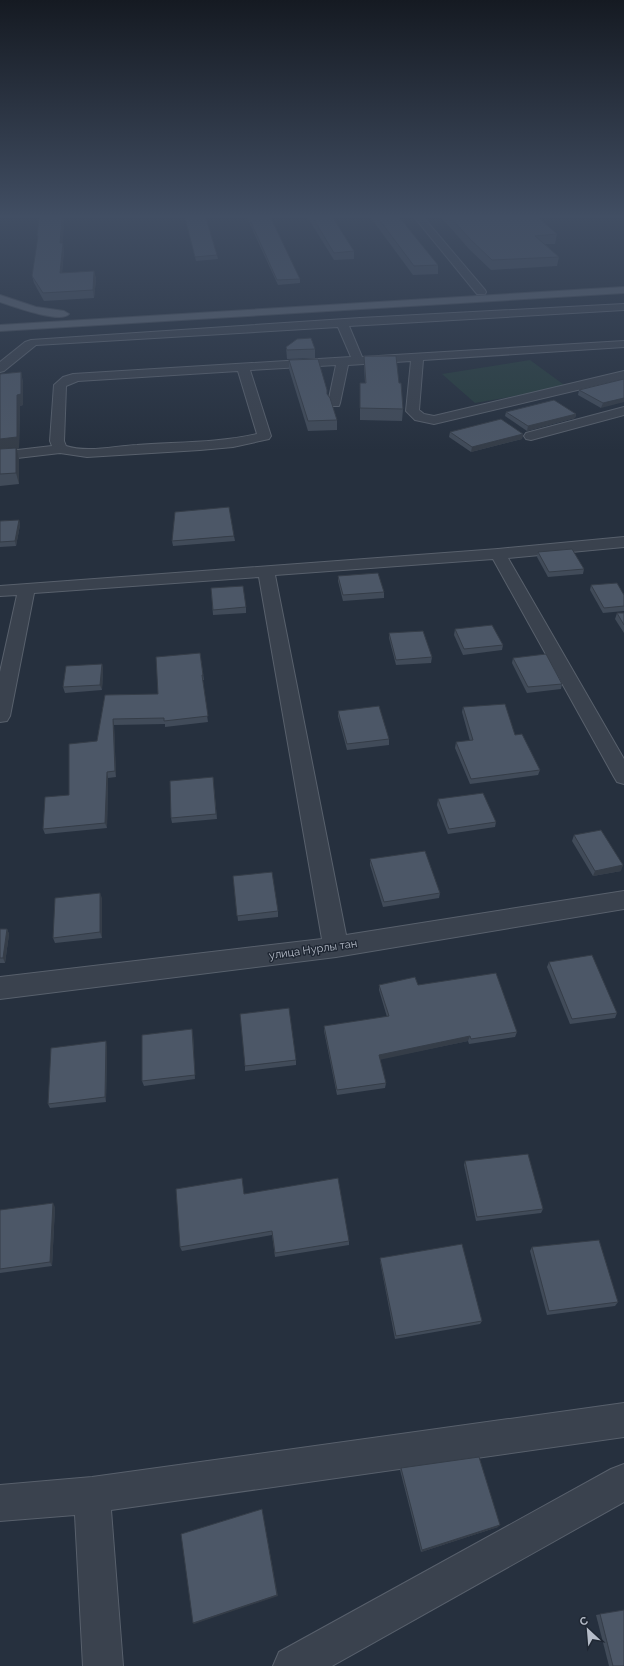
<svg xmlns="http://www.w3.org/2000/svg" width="624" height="1666" font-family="Raleway,sans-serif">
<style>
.green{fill:#293e40}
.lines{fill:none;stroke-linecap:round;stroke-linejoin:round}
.minor-casing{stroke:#58606c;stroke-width:2}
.major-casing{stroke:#434b57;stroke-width:2}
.minor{fill:#3a424e;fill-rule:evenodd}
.major{fill:#58616e;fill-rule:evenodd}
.wall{fill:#414b59}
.shaded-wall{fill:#353d48}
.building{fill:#4c5767;stroke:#353d48}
.labels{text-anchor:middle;stroke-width:3;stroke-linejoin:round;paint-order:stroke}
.street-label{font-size:11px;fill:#b6bdc9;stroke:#1f2733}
</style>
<rect width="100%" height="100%" fill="#26303e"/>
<!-- green -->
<path class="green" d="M530,360L567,387L475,403L442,374Z"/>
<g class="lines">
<defs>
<g id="minor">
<path d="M415,218H424L485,290L486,292L485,294H477Z"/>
<path d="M624,304V310L349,326L362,357L624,341V347L423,360L419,410L424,414L434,416L624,371V379L434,424L415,420L406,411L411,361L348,365L340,403L339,406H329L328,403L336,365L250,370L271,436L269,439L233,447L200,450L87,457L60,453L0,460V452L52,446L50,441L54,385L63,377L73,374L351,357L338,327L36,345L4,371L0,372V362L25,342L31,340L360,318ZM238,371L257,434C217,443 177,442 137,445C114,446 88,453 66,446L64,441L66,386L78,381Z"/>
<path d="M624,407V415L531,440L526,439L524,436L526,433Z"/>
<path d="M624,537V547L508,558L624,759V784L617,782L614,777L493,559L275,575L346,935L624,891V909L336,957L0,999V977L322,939L259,577L34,593L10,716L7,721L0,722V672L17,595L0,596V586L498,549Z"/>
<path d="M624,1403V1437L111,1510L123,1666H83L75,1515L0,1521V1485L92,1477Z"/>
<path d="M624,1464V1502L332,1666H273L279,1652L611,1469Z"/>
</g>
<g id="major">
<path d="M624,287V293L0,331V325Z"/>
<path d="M0,295L36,307L64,311L69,314C61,324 12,306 0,302Z"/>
</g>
</defs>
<!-- minor casing -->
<use href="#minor" class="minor-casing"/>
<!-- major casing -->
<use href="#major" class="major-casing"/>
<!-- minor -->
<use href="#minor" class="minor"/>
<!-- major -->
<use href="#major" class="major"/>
</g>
<!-- wall -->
<g class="wall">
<path d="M63,218L64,225L62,243L64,250L62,273L94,271L96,279L94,298L44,301L34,283L32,276L38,240L37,236Z"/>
<path d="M185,218H206L217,255L218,259L196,261Z"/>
<path d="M247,218H271L300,279V283L278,285Z"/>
<path d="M308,218H333L354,251V259L334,260Z"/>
<path d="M371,218H400L438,265V274L413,275Z"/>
<path d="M442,218H539L557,234L555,244H545L559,257L557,266L491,270L469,249Z"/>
<path d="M286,347L315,349V358L287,359Z"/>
<path d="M364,356L399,383L403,409L402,421L360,420V383H365L364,367Z"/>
<path d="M289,360L327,395L337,420V430L308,431L289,369Z"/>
<path d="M21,372L23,383V405L20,406L19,448L17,449L19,459V484L0,486V374Z"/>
<path d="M624,379L601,408L578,395L579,390Z"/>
<path d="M506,412L576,414L575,418L527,431L505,416Z"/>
<path d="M450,432L523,434L522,439L471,452L449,437Z"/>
<path d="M19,520L20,525L16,546L0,547V521Z"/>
<path d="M234,536L235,541L173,546L172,541Z"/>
<path d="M538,552L584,569L583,574L548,577L537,557Z"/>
<path d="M338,576L384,592V598L343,601L338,581Z"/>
<path d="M591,585L624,595V611L603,613L590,590Z"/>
<path d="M211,588L246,607V613L213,615Z"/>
<path d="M617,613H624V633L615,619Z"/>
<path d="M455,629L503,645L502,650L463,655L454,635Z"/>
<path d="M389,633L432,657L431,663L396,665L389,638Z"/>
<path d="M200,653L204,680H202L208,722L165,727V724L114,725L116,777L108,778L107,828L45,834L43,829L69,795L97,741L105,695L158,694Z"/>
<path d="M513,658L562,684L561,689L527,693L512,663Z"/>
<path d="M102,664L103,670L102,690L65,693L63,687Z"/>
<path d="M463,707L515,735L540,770L538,775L470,784L455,748L456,742L470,741L462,712Z"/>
<path d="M338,711L389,739V745L347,750L338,716Z"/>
<path d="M213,777L217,819L172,823L171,818Z"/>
<path d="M438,799L496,822L495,827L448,834L437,805Z"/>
<path d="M574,835L621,871L593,876L572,841Z"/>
<path d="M370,859L440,893L439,898L383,907L370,865Z"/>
<path d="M233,876L278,911V917L238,921Z"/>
<path d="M102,898V938L55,943L53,938Z"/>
<path d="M0,929H7L9,934L5,963H0Z"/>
<path d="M549,962L617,1013L615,1018L570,1024L547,967Z"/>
<path d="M379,985H418L517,1032L515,1037L469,1044L468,1041L380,1059L386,1083L385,1088L337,1095L324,1031V1026L387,1017L379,990Z"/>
<path d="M193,1034L195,1079L144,1086L142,1081Z"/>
<path d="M107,1046L106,1102L50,1108L48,1104Z"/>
<path d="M296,1060V1065L245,1071V1066Z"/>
<path d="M465,1161L543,1209L541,1213L476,1221L464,1165Z"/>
<path d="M244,1194L349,1241V1245L275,1257L272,1235L182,1251L180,1247Z"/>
<path d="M55,1207L52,1266L0,1273V1210Z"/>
<path d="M532,1247L618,1302L615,1306L547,1315L530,1251Z"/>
<path d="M380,1258L482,1321L480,1324L395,1339L380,1261Z"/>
<path d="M401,1468L498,1527L421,1552L400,1470Z"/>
<path d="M624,1610V1666H609L596,1615Z"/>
</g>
<!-- shaded-wall -->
<g class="shaded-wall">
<path d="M63,218L64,225L62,251L60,243Z"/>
<path d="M63,243L64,250L61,281L60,273Z"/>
<path d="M94,271L96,279L94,298L93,290Z"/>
<path d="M21,372L23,383V405L20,406L19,448L17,449L19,459V484L16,473L0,450V439L17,395Z"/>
<path d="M624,398V402L601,408L603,403Z"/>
<path d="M576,414L575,418L527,431L528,426Z"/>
<path d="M523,434L522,439L471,452L472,447Z"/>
<path d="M19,520L20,525L16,546L15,541Z"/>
<path d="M102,664L103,670L102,690L100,685Z"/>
<path d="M113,719L114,725L116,777L115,771Z"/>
<path d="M107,772L108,778L107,828L105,823Z"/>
<path d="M623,865L621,871L593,876L595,871Z"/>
<path d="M100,893L102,898V938L100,932Z"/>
<path d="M7,929L9,934L5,963L3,958Z"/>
<path d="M192,1029L193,1034L195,1079V1075Z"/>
<path d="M470,1036L468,1041L379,1060V1055Z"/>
<path d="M106,1041L107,1046L106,1102L105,1097Z"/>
<path d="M53,1203L55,1207L52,1266L50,1262Z"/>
<path d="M262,1510L278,1596L194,1624L193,1623Z"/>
<path d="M500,1525L498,1527L421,1552L422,1550Z"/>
</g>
<!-- building -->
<g class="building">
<path d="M39,218H62L60,243H63L60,273L94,271L93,290L43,293L32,276L38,236H37Z"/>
<path d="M185,218H206L217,255L195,257Z"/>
<path d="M249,218H271L300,279L277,280Z"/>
<path d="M313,218H333L354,251L334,253Z"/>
<path d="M378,218H400L438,265L414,266Z"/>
<path d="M451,218H539L557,234L535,236L559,257L492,260L470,239Z"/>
<path d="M311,338L315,349L287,350L286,347L297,339Z"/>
<path d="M364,356H396L399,383H401L403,409L360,408V383H366Z"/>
<path d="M318,359L327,390V394L330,398L337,420L308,421L289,360Z"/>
<path d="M21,372V394L17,395V437L0,439V374Z"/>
<path d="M624,379V398L603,403L579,390Z"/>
<path d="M554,400L576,414L528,426L506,412Z"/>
<path d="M501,419L523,434L472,447L450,432Z"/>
<path d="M16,448V473L0,474V449Z"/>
<path d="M229,507L234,536L172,541L175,512Z"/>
<path d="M19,520L15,541L0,542V521Z"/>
<path d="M572,549L584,569L549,572L538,552Z"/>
<path d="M378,573L384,592L343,595L338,576Z"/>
<path d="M617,583L624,595V606L604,608L591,585Z"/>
<path d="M243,586L246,607L213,610L211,588Z"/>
<path d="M617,613H624V625Z"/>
<path d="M492,625L503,645L464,649L455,629Z"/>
<path d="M423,631L432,657L396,660L389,633Z"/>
<path d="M200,653L203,675H202L208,716L164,721V718L113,719L115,771L107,772L105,823L43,829L45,797L69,795V744L97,741L105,695L158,694L156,657Z"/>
<path d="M546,654L562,684L528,687L513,658Z"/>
<path d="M102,664L100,685L63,687L66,666Z"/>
<path d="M505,704L515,735L522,734L540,770L471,779L456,742L473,740L463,707Z"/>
<path d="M379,706L389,739L347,744L338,711Z"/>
<path d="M213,777L216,814L171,818L170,781Z"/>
<path d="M483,793L496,822L449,829L438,799Z"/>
<path d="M601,830L623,865L595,871L574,835Z"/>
<path d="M425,851L440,893L384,902L370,859Z"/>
<path d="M272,872L278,911L237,916L233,876Z"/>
<path d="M100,893V932L53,938L55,898Z"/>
<path d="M0,929H7L3,958H0Z"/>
<path d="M592,955L617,1013L572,1019L549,962Z"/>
<path d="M496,973L517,1032L471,1039L470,1036L379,1055L386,1083L337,1090L324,1026L389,1016L379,985L415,977L418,985Z"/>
<path d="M289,1008L296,1060L245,1066L240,1014Z"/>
<path d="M192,1029L195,1075L142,1081V1035Z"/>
<path d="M106,1041L105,1097L48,1104L51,1048Z"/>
<path d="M528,1154L543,1209L477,1217L465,1161Z"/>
<path d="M242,1178L244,1194L338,1178L349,1241L275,1253L272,1231L180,1247L176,1189Z"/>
<path d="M53,1203L50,1262L0,1269V1210Z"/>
<path d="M599,1240L618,1302L549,1311L532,1247Z"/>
<path d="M462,1244L482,1321L396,1336L380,1258Z"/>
<path d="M479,1457L500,1525L422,1550L401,1468Z"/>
<path d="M262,1509L277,1595L193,1623L181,1534Z"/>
<path d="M624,1610V1666H613L600,1614Z"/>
</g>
<!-- sky -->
<linearGradient id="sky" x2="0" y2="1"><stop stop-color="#151a22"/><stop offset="0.48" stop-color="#414e63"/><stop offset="1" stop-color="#414e63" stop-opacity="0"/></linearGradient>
<rect width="624" height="451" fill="url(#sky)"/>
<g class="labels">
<!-- street labels -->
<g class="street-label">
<text transform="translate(313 949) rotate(-8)" y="4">улица Нурлы тан</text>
</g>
</g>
<!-- north arrow -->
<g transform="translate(588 1630) rotate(334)" stroke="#1f2733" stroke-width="3" paint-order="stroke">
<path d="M0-3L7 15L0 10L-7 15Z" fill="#b6bdc9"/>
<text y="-6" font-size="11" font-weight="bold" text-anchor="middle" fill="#b6bdc9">С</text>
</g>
</svg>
